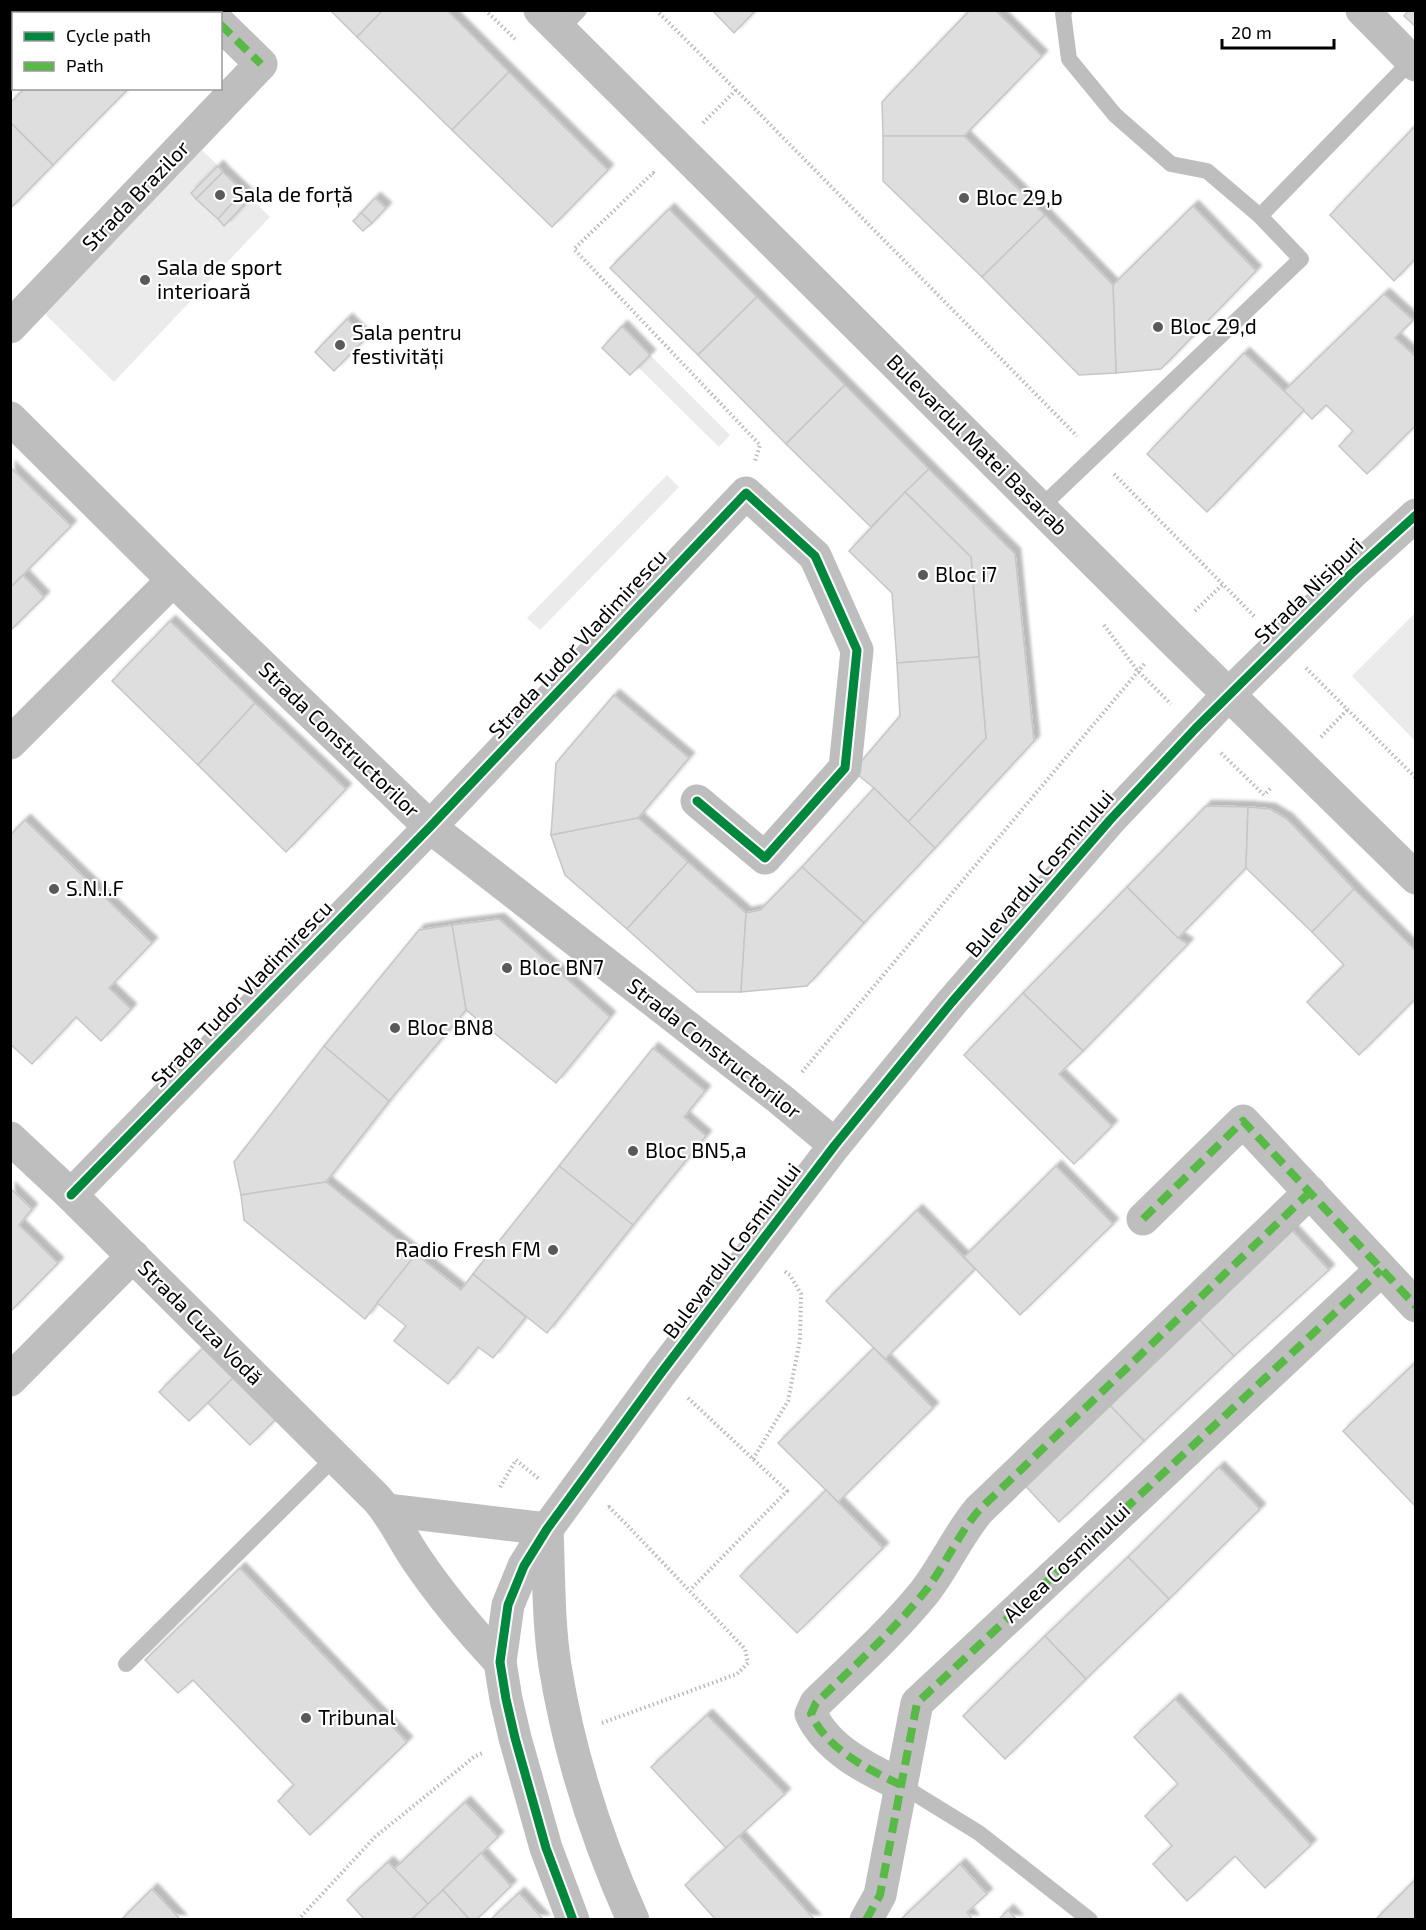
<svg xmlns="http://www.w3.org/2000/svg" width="1426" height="1930" font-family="'Exo 2',sans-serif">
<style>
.green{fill:#ebebeb}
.building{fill:#dedede;stroke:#c6c6c6;stroke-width:1.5;filter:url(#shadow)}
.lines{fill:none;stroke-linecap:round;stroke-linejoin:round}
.path{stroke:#b9b9b9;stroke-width:4;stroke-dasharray:1.5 3;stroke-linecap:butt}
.service{stroke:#bebebe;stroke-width:16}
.minor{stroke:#bebebe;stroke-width:33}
.tertiary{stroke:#bebebe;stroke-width:33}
.primary{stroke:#bebebe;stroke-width:33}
.quiet{stroke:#58b947;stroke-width:8;stroke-dasharray:15 8;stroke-linecap:butt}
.cycleway-casing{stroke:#fff;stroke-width:13}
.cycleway{stroke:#00873e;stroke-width:9}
.poi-dot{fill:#595959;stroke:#fff;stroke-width:2}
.labels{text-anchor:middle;stroke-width:4.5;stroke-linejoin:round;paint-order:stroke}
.poi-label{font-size:21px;fill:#000;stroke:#fff;text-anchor:start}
.street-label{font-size:21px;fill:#000;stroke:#fff}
</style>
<defs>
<filter id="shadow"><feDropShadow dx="5.5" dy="-5.5" stdDeviation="1.5" flood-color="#0004"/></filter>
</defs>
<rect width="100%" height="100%" fill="#fff"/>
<!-- green -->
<g class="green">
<path d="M202,150L270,217L114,382L45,314Z"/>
<path d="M650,355L730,435L719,447L638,367Z"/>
<path d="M667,475L679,487L540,630L527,618Z"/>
<path d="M1415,613V741L1352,676Z"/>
</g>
<!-- building -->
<g class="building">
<path d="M10,10H103L100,14H14V17L10,14Z"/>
<path d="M330,10H383L357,37Z"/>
<path d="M383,10H447L509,72L452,130L357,37Z"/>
<path d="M712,10H756L734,33Z"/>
<path d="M970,10H995L1042,56L964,136H883L882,102Z"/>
<path d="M1409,10H1416V27L1404,16Z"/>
<path d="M509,72L608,170L552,227L452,130Z"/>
<path d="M25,88H129L53,165L10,122V103Z"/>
<path d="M10,122L53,165L10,209Z"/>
<path d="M1416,125V258L1394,281L1330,215Z"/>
<path d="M883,136H964L1045,215L982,277L883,181Z"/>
<path d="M218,166L223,172L196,199L191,193Z"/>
<path d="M223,172L243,191L218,219L196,199Z"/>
<path d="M243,191L250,198L224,226L218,219Z"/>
<path d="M375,198L386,208L372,223L361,213Z"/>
<path d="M1193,206L1256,271L1161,369L1116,373L1113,285Z"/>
<path d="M669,209L757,297L698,355L610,268Z"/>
<path d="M361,213L372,223L363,231L353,221Z"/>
<path d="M1045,215L1113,285L1116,373L1079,375L982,277Z"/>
<path d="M1384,294L1413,320L1395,338L1416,357V425L1367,474L1339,446L1353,431L1326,405L1312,419L1284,391Z"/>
<path d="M757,297L845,385L786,444L698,355Z"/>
<path d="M347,319L366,338L334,371L315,352Z"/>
<path d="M622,326L650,355L630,375L602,348Z"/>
<path d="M1244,353L1304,410L1207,512L1147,454Z"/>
<path d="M845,385L929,469L871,527L786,444Z"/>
<path d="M10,467L71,526L13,585L10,583Z"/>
<path d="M929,469L1015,554L1034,741L935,848L908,822L986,738L971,557L905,492Z"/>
<path d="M905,492L971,557L979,657L897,663L892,593L849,551Z"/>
<path d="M23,575L44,597L10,631V583L13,585Z"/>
<path d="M170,621L255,703L198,765L112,681Z"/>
<path d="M979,657L986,738L908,822L874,788L853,771L900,716L897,663Z"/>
<path d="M614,695L689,758L638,818L551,835L556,763Z"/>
<path d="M255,703L346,789L286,852L198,765Z"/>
<path d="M874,788L935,848L864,923L802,867Z"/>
<path d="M1206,806L1248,807L1246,868L1178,938L1127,887Z"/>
<path d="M1248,807L1270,809L1287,819L1354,889L1312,932L1246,868Z"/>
<path d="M638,818L688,862L627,929L565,875L551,835Z"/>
<path d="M25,820L152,943L109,988L131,1009L101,1041L76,1017L32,1064L10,1044V835Z"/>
<path d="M688,862L746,913L741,992H697L627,929Z"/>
<path d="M802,867L864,923L807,986L741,992L746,913L760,910Z"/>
<path d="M1127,887L1178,938L1188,944L1083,1051L1023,993Z"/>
<path d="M1354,889L1416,951V998L1359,1055L1307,1002L1344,965L1312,932Z"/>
<path d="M499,919L610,1017L556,1083L466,1010L452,925Z"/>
<path d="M452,925L466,1010L389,1101L324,1046L419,930Z"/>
<path d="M1023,993L1083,1051L1059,1074L1112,1126L1074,1164L964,1055Z"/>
<path d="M324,1046L389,1101L326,1182L241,1195L234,1162Z"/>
<path d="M653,1048L705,1091L684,1117L706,1136L633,1225L559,1166Z"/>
<path d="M559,1166L633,1225L547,1333L473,1274Z"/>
<path d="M1056,1166L1113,1224L1020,1315L964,1257Z"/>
<path d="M326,1182L416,1254L365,1319L244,1220L241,1195Z"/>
<path d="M10,1188L32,1209L19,1225L58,1263L10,1312Z"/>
<path d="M917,1210L975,1269L885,1359L826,1301Z"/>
<path d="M1288,1226L1329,1270L1234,1356L1194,1314Z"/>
<path d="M416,1254L461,1290L473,1274L526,1317L493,1358L478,1347L448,1384L394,1341L406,1326L377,1303Z"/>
<path d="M1194,1314L1234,1356L1144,1441L1103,1398Z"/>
<path d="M206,1345L235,1376L189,1421L159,1392Z"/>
<path d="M874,1348L933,1408L838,1502L778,1443Z"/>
<path d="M1416,1362V1507L1343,1431Z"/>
<path d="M235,1376L277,1418L250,1445L208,1403Z"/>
<path d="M1103,1398L1144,1441L1059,1522L1018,1478Z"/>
<path d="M1219,1467L1260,1509L1169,1599L1128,1557Z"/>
<path d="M826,1490L883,1548L797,1633L740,1576Z"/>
<path d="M1128,1557L1169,1599L1086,1679L1045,1636Z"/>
<path d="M240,1568L407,1742L310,1835L278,1801L294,1785L193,1680L178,1693L145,1660Z"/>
<path d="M1045,1636L1086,1679L1005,1759L963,1716Z"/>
<path d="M1175,1699L1311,1845L1265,1888L1235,1856L1187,1901L1153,1864L1172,1846L1145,1816L1178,1784L1134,1737Z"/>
<path d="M707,1715L785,1794L726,1848L651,1767Z"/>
<path d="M465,1802L498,1837L428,1904L394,1869Z"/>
<path d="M739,1836L815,1920H716L685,1885Z"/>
<path d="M481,1853L511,1886L476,1920H470L443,1890Z"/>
<path d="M388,1862L428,1904L411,1920H365L347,1900Z"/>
<path d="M960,1864L987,1894L967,1912L973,1920H900Z"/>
<path d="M1416,1879V1920H1375Z"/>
<path d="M152,1889L181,1920H121Z"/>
<path d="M443,1890L470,1920H411L428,1904Z"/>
<path d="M519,1893L544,1920H490Z"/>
<path d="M1008,1910L1017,1920H998Z"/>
</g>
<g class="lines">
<!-- path -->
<g class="path">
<path d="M485,10L515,39"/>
<path d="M656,10L736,90L1077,436"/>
<path d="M703,123L736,90"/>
<path d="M654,174L653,173L574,249L760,445L755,461"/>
<path d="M1114,474L1256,618"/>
<path d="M1195,611L1223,584"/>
<path d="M1104,625L1137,670L1171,704"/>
<path d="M1306,668L1416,778"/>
<path d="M1321,737L1347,710"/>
<path d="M1221,753L1264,795L1272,787"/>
<path d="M802,1072L1146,662"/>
<path d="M688,1398L787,1491L690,1590"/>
<path d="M753,1459L788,1401L800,1340L801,1294L790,1275L783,1270"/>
<path d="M500,1487L516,1460L539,1479"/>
<path d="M602,1723L737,1674L748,1663L745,1649L627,1525L609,1507L607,1510"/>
<path d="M298,1920L375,1837L474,1757L482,1753"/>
</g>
<!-- service -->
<g class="service">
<path d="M1065,10L1063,13L1069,59L1115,115L1171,164L1207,171L1260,216"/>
<path d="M560,30L579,10"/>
<path d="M1041,507L1301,259L1260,216L1411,61"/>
<path d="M126,1664L335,1457"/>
<path d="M901,1785L979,1833L1090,1920"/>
</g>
<!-- minor -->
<g class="minor">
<path d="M1362,10L1416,65"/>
<path d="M10,327L261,64L220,24"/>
<path d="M10,418L173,580L430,827L780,1099L835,1145"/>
<path d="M1229,694L1352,573L1416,515"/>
<path d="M10,743L173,580"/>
<path d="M71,1195L430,827L746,493L815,556L857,650L845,768L765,858L697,801"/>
<path d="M1143,1219L1243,1121L1416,1306"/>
<path d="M10,1380L133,1256"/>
<path d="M901,1785C867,1769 827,1749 811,1714L816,1703C852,1668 890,1634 923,1594C944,1568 957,1536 979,1510L1310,1192"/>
<path d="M866,1920L880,1895L917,1703L1381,1270"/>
</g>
<!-- tertiary -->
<g class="tertiary">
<path d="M10,1138L71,1195L376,1498C393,1516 403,1540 417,1560C442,1597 470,1630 500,1662"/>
<path d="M387,1510L547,1529"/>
<path d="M547,1529C549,1575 548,1621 555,1666C569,1753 597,1840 633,1920"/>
<path d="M573,1920L546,1848L515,1738L506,1699L500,1662L508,1605L524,1566L547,1529L661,1373L835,1145L952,1002L1110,820L1229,694"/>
</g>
<!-- primary -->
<path class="primary" d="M540,10L1170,637L1416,878"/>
<!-- quiet -->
<g class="quiet">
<path d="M207,10L210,14"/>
<path d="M220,24L261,64"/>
<path d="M1143,1219L1243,1121L1416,1306"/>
<path d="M901,1785C867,1769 827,1749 811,1714L816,1703C852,1668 890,1634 923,1594C944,1568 957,1536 979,1510L1310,1192"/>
<path d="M866,1920L880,1895L917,1703L1381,1270"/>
</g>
<defs>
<g id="cycleway">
<path d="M71,1195L430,827L746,493L815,556L857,650L845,768L765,858L697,801"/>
<path d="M573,1920L546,1848L515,1738L506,1699L500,1662L508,1605L524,1566L547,1529L661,1373L835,1145L952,1002L1110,820L1196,728L1352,573L1416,515"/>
</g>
</defs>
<!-- cycleway casing -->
<use href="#cycleway" class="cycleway-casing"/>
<!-- cycleway -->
<use href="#cycleway" class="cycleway"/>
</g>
<!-- markers -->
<g class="poi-dot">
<circle cx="220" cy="195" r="6"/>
<circle cx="964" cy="198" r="6"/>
<circle cx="145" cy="280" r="6"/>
<circle cx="1158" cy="327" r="6"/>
<circle cx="340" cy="345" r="6"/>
<circle cx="923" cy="575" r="6"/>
<circle cx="54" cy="889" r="6"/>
<circle cx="507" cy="968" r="6"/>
<circle cx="395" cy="1028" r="6"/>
<circle cx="633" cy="1151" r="6"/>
<circle cx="553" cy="1250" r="6"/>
<circle cx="306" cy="1718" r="6"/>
</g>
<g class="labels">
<!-- poi labels -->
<g class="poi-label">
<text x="232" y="202">Sala de forță</text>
<text x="976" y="205">Bloc 29,b</text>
<text x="157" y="275">Sala de sport<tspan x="157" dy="24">interioară</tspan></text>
<text x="1170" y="334">Bloc 29,d</text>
<text x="352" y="340">Sala pentru<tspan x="352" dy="24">festivități</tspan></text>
<text x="935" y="582">Bloc i7</text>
<text x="66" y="896">S.N.I.F</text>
<text x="519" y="975">Bloc BN7</text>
<text x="407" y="1035">Bloc BN8</text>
<text x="645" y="1158">Bloc BN5,a</text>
<text x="541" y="1257" text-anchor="end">Radio Fresh FM</text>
<text x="318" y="1725">Tribunal</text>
</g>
<!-- street labels -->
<g class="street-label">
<text transform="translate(136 196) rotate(-46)" y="7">Strada Brazilor</text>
<text transform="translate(977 445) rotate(45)" y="7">Bulevardul Matei Basarab</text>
<text transform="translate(1309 591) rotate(-44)" y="7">Strada Nisipuri</text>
<text transform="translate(578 644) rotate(-47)" y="7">Strada Tudor Vladimirescu</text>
<text transform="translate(339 740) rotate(44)" y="7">Strada Constructorilor</text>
<text transform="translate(1040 874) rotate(-49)" y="7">Bulevardul Cosminului</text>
<text transform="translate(242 994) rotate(-46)" y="7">Strada Tudor Vladimirescu</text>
<text transform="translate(714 1049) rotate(38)" y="7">Strada Constructorilor</text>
<text transform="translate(732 1251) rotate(-53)" y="7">Bulevardul Cosminului</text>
<text transform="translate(200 1323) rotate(45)" y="7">Strada Cuza Vodă</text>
<text transform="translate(1067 1563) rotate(-43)" y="7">Aleea Cosminului</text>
</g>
</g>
<!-- border -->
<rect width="1426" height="1930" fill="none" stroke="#000000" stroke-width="24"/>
<!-- legend -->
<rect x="12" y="12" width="210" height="78" fill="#ffffff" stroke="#999999" stroke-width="1.5"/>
<rect x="24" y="32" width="30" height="9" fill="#00873e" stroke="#999999" stroke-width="1.5"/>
<text x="66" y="42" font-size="18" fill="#000000">Cycle path</text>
<rect x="24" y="62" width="30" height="9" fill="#58b947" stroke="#999999" stroke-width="1.5"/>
<text x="66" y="72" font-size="18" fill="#000000">Path</text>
<!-- scale -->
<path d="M1222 39v9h112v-9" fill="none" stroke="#000000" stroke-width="3"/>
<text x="1231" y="39" font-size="18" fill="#000000" stroke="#ffffff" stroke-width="4.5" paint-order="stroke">20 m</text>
</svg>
